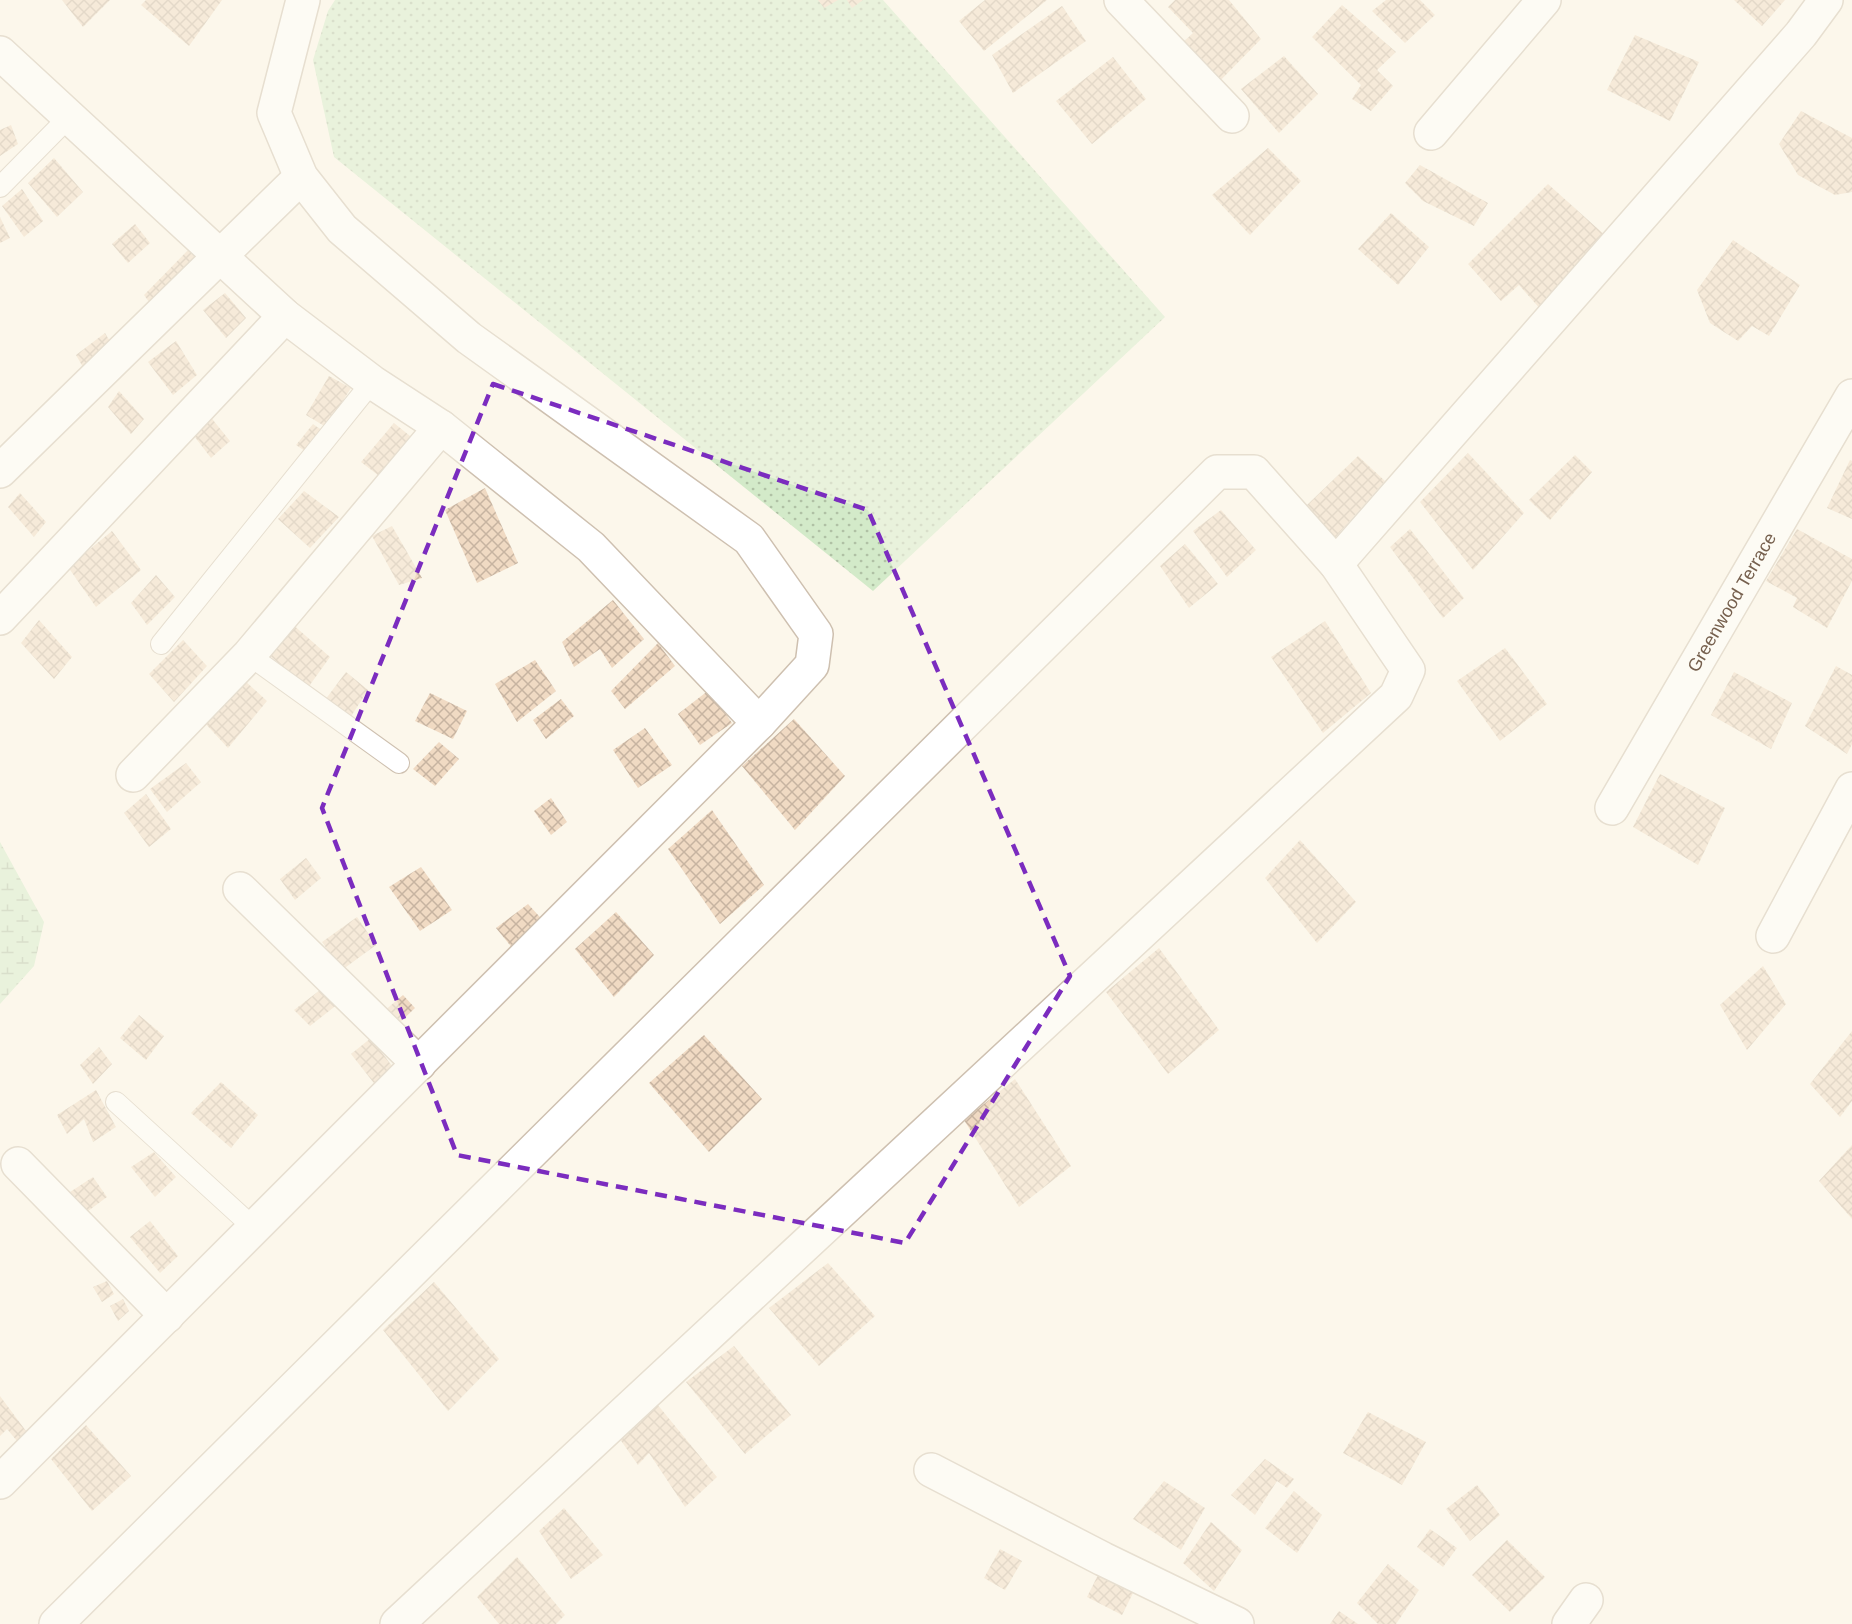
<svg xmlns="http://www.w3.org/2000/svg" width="1852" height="1624" font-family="Helvetica,sans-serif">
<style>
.wetland{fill:url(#wetland-marsh)}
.park{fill:url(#park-dots)}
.building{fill:url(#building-cross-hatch)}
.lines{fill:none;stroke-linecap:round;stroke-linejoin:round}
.lane-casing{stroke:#cec0b0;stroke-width:22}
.street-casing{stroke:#cec0b0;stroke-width:36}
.lane{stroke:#fff;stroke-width:20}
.street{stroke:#fff;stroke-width:33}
.marked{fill:none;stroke:#7b2cbf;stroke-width:4.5;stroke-dasharray:12 8;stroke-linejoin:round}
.labels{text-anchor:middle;stroke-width:4.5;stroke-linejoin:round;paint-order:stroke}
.street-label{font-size:18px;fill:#76604e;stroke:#fefaf1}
</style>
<defs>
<pattern id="wetland-marsh" width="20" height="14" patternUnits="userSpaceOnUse" patternTransform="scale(1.5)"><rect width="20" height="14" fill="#d3eac9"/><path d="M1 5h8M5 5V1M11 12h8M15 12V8" fill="none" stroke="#b0c1a5"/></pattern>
<pattern id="park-dots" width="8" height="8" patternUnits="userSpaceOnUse" patternTransform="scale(1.5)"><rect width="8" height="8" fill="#d3eac9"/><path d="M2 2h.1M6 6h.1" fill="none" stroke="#b0c1a5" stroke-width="1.8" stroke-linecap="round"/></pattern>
<pattern id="building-cross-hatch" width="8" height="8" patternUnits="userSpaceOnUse" patternTransform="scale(1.5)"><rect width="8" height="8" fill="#f0dac3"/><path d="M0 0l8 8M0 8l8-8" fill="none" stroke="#c7b4a1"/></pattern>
</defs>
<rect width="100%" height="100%" fill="#fcf7eb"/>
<!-- wetland -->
<path class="wetland" d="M0,842L44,922L34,966L0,1004Z"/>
<!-- park -->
<path class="park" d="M335,0H883L1165,317L873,591L334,157L313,60L328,11Z"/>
<!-- building -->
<g class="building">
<path d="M62,0H110L83,27Z"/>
<path d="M146,0H222L189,46L141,5Z"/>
<path d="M818,0H838L824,8Z"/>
<path d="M847,0H863L852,8Z"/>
<path d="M985,0H1047L984,51L959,21Z"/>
<path d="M1175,0H1229L1261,39L1215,86L1181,44L1193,33L1168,7Z"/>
<path d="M1386,0H1420L1435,15L1405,43L1372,11Z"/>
<path d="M1734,0H1785L1762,26Z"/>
<path d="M1342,5L1396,52L1377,70L1393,86L1371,111L1352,99L1361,85L1312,37Z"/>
<path d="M1062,6L1086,41L1013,93L992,55Z"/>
<path d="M1635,35L1699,62L1670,121L1607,90Z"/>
<path d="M1284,56L1318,94L1279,133L1241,89Z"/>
<path d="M1113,57L1146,99L1092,144L1056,101Z"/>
<path d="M1801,111L1852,138V192L1835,195L1798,175L1779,144Z"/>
<path d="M11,125L18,144L0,156V130Z"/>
<path d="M1268,148L1301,181L1250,235L1212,195Z"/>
<path d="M54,158L83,192L57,217L28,183Z"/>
<path d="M1420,165L1488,203L1474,226L1423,201L1405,183Z"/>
<path d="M1548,184L1607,237L1543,312L1519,285L1501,301L1468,264Z"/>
<path d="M22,189L43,221L24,237L2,206Z"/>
<path d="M1391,213L1429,247L1398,285L1358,249Z"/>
<path d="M0,217L10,238L0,243Z"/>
<path d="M135,224L150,243L128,263L112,244Z"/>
<path d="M1733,240L1800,285L1769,336L1752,326L1738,341L1710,323L1697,290Z"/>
<path d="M192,246L209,264L152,306L144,295Z"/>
<path d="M225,293L246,318L226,338L203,310Z"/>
<path d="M105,333L114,348L84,369L76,355Z"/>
<path d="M176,341L197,375L173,395L148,362Z"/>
<path d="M329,376L351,388L326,427L306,415Z"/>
<path d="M119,391L144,419L131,434L108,407Z"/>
<path d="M209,415L230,441L211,458L191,432Z"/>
<path d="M394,423L415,440L383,479L361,462Z"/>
<path d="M313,424L327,434L311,455L296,445Z"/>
<path d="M1468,453L1524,513L1473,570L1420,502Z"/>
<path d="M1575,455L1592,472L1550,520L1529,500Z"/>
<path d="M1358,456L1385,481L1333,540L1306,506Z"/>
<path d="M1850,460L1852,461V519L1827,508Z"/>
<path d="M485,488L518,563L477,583L445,510Z"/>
<path d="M304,491L339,517L310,548L278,519Z"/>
<path d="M20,493L46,522L34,537L8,507Z"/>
<path d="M1221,510L1256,550L1227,577L1193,531Z"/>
<path d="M392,526L422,578L399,585L372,536Z"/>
<path d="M1410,529L1464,598L1443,618L1390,547Z"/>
<path d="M1797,529L1852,559V581L1827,628L1793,607L1797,598L1766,581Z"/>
<path d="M112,531L141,570L96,607L68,567Z"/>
<path d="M1185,544L1218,584L1189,608L1160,566Z"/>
<path d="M156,575L175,597L147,625L131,603Z"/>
<path d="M613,600L644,639L612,668L600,649L574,667L562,642Z"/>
<path d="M39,620L72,657L54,679L21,643Z"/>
<path d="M1325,621L1371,693L1323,733L1271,657Z"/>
<path d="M291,623L330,657L307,689L266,652Z"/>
<path d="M183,640L207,666L174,702L149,674Z"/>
<path d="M658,643L675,666L625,709L611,691Z"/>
<path d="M1505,648L1547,704L1500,741L1457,681Z"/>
<path d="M535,660L556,691L517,722L495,684Z"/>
<path d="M1836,666L1852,675V744L1847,754L1805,726Z"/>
<path d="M346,672L368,690L348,721L325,700Z"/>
<path d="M1734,672L1792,703L1771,749L1711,715Z"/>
<path d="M242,678L267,701L228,748L201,719Z"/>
<path d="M709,690L732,723L700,745L678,714Z"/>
<path d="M430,693L467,711L453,739L415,721Z"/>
<path d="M561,699L574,716L546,739L533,720Z"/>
<path d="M794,719L845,776L795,830L742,766Z"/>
<path d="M645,728L672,765L638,788L613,750Z"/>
<path d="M439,742L459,759L435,786L413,769Z"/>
<path d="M186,763L201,782L167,812L150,789Z"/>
<path d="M1660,774L1725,808L1698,865L1633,827Z"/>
<path d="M146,794L171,829L149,847L124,813Z"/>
<path d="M551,798L567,822L551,835L534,811Z"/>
<path d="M712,810L764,885L720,924L668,849Z"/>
<path d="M1300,840L1356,902L1317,943L1265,878Z"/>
<path d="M306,858L321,878L295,900L280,879Z"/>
<path d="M421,867L452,910L420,931L389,887Z"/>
<path d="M528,904L549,927L518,955L496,928Z"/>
<path d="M616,912L654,955L614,997L575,949Z"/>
<path d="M357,917L376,945L342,970L322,942Z"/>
<path d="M1159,948L1219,1030L1168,1074L1106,992Z"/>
<path d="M1763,966L1786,1004L1747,1050L1720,1005Z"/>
<path d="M324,987L338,1004L310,1026L294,1010Z"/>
<path d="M403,995L415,1008L390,1032L377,1017Z"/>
<path d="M139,1015L164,1036L146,1060L120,1038Z"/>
<path d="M1852,1031V1101L1840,1117L1810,1084Z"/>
<path d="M704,1035L762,1099L709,1152L649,1083Z"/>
<path d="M371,1038L395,1070L377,1087L351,1054Z"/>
<path d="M99,1047L112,1064L93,1084L80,1065Z"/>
<path d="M1015,1079L1071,1166L1019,1207L964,1120Z"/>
<path d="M221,1082L258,1115L231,1148L191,1113Z"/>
<path d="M96,1090L116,1127L93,1142L84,1119L67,1134L57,1115Z"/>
<path d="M1852,1145V1219L1819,1181Z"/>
<path d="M154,1152L176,1177L155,1197L131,1167Z"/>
<path d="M93,1177L107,1197L80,1217L67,1194Z"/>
<path d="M150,1221L178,1256L160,1273L130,1237Z"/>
<path d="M828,1263L875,1316L819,1366L769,1308Z"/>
<path d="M107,1281L114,1294L102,1302L93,1287Z"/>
<path d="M434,1282L499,1359L448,1411L383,1330Z"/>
<path d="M123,1299L129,1311L118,1321L110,1306Z"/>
<path d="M734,1346L791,1415L745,1454L686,1382Z"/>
<path d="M0,1396L26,1431L17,1441L7,1429L0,1436Z"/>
<path d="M657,1404L717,1477L685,1507L649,1453L638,1465L617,1435Z"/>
<path d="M1368,1412L1426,1442L1402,1485L1343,1453Z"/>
<path d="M86,1425L131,1476L92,1511L51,1459Z"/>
<path d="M1265,1459L1294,1479L1287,1488L1277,1481L1255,1515L1231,1495Z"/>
<path d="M1164,1481L1205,1508L1181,1550L1133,1519Z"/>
<path d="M1477,1485L1500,1515L1470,1541L1446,1509Z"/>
<path d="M1294,1491L1322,1515L1297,1553L1265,1528Z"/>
<path d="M564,1508L603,1555L571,1579L539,1531Z"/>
<path d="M1211,1522L1242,1550L1214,1591L1183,1563Z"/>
<path d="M1430,1529L1457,1548L1443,1567L1417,1547Z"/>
<path d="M1507,1540L1545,1577L1510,1612L1472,1575Z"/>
<path d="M1000,1549L1022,1561L1005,1590L984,1578Z"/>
<path d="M517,1557L565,1615L556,1624H499L477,1597Z"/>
<path d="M1388,1564L1419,1590L1396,1624H1378L1357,1603Z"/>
<path d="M1100,1571L1135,1589L1122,1615L1087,1597Z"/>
<path d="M1339,1611L1358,1624H1330Z"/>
</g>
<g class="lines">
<defs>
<g id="lane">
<path d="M0,187L68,118"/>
<path d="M161,644L372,382"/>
<path d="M249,655L399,763"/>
<path d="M116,1102L254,1228"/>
</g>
<g id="street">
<path d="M1121,0L1232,116"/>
<path d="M0,53L285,316L372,382L441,427L591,547L759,723"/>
<path d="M1431,133L1544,0"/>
<path d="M0,471L301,177"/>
<path d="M1336,564L1801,34L1826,0"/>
<path d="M0,618L285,316"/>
<path d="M133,775L249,655L441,427"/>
<path id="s1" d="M1612,808L1852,396"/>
<path d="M240,889L419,1064"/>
<path d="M1773,936L1852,789"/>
<path d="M18,1164L167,1316"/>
<path d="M931,1470L1103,1559L1237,1624"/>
<path d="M0,1482L759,723L812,665L816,634L749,539L469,338L342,229L301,177L274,113L303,0"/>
<path d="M56,1624L1217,472H1254L1336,564L1408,670L1396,696L397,1624"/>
<path d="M1569,1624L1586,1600"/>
</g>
</defs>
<!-- lane casing -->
<use href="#lane" class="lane-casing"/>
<!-- street casing -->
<use href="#street" class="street-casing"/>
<!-- lane -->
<use href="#lane" class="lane"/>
<!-- street -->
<use href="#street" class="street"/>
</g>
<!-- marked area -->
<path d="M0 0H1852V1624H0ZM493,384L868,510L1070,976L905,1243L457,1155L322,808Z" fill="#fcf7eb" fill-opacity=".55" fill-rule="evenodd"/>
<path class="marked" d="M493,384L868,510L1070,976L905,1243L457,1155L322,808Z"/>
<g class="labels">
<!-- street labels -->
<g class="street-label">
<text dy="6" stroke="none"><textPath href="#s1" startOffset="238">Greenwood Terrace</textPath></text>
</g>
</g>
</svg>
